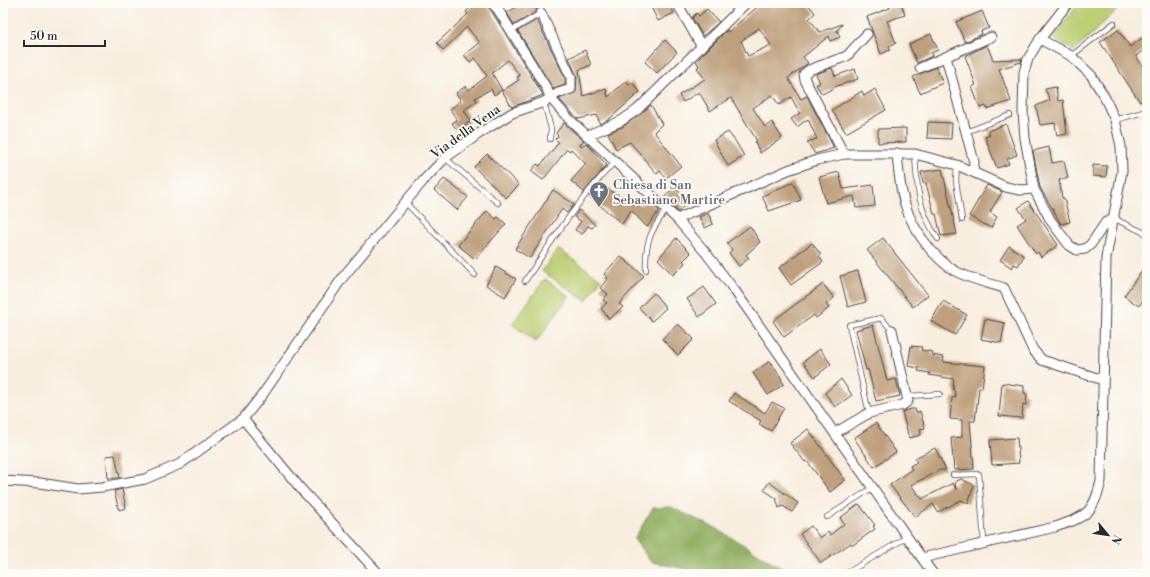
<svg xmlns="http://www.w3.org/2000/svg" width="1150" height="577" font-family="'Libre Bodoni',serif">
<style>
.green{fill:#bbcf73;stroke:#737d4f}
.forest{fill:#94b265;stroke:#606e48}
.building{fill:#bea07c;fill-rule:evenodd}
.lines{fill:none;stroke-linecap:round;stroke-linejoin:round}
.service-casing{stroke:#4a4846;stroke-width:6}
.minor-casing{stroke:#4a4846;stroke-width:11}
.service{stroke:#fff;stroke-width:4.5}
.minor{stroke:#fff;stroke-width:9}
.labels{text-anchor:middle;stroke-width:3.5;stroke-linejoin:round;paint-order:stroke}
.street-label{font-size:13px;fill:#2b2b2b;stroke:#fdfcf7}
.worship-label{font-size:13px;fill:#5b616d;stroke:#fdfcf7;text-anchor:start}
</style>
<rect width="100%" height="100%" fill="#fdfcf7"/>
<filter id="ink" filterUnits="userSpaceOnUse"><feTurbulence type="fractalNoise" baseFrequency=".025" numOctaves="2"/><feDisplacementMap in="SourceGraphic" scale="8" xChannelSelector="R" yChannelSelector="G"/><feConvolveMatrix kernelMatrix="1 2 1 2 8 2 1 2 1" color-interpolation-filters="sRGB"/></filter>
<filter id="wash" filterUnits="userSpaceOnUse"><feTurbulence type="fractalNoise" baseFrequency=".012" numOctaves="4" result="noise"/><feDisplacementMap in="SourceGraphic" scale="16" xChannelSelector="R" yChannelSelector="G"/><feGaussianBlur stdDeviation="0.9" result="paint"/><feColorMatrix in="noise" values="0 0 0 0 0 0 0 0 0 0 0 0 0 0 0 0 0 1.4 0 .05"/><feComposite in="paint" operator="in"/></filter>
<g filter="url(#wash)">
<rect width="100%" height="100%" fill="#f8eede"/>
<!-- green -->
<g class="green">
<path d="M1079,3H1124L1074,51L1053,38Z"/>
<path d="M558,249L601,279L586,301L542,271Z"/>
<path d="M545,279L569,296L536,342L512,324Z"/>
</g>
<!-- forest -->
<path class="forest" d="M671,507L715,528L792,574H711L651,562L634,539L653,508Z"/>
<g id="blocks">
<!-- building -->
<g class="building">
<path d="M474,3H485L492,12L543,95L512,107L502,91L519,80L517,77L520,76L508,60L492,73L502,90L494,95L491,89L475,98L477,101L464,110L471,121L457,130L452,123L457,120L450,109L461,101L456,93L466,86L469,90L487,76L475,58L470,62L464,55L480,43L467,27L443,50L437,43L468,14L466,12Z"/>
<path d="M513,3H534L538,8L534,13L514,25L507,13L516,7Z"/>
<path d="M649,3H669L674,13L658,21Z"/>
<path d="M762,3H807L815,13L809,19L820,32L842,24V25L837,30L840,37L830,41L829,36L803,57L808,63L788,78L801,99L807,96L834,148L815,154L807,142L817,139L808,119L797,127L791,119L800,113L791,97L779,105L772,95L753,108L765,127L772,122L782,138L760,153L755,142L757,141L731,98L710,111L699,92L683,102L679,95L705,79L697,68L699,66L696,61L727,30L728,32ZM759,28L771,45L748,56L741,41Z"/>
<path d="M888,3H901L905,15L887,21L896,43L889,46L890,50L881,54L867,17L890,8Z"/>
<path d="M707,9L719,22L703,36L692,18L697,13L699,16Z"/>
<path d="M982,11L989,28L981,31L982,34L965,42L956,22Z"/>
<path d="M537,20L565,78V85L553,89L518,31Z"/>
<path d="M1118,30L1130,47L1147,34V47L1136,56L1147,73V98L1140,102L1100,42Z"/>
<path d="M931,34L938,50L931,53L932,56L917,63L909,44Z"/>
<path d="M665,40L677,52L657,73L645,62Z"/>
<path d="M987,45L993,60L1022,59L1021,62L999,69L1011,101L987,109L986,106L980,108L972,87L976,85L965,56Z"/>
<path d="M585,50L591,65L579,70L583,96L606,89L608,97L626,81L629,85L632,82L640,92L608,120L600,124L597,115L578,119L559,99L576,92L577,77L569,58Z"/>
<path d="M936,67L943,83L920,93L913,77Z"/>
<path d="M832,68L835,76L855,69L858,79L834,87V88L822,94L816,85L820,83L816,74Z"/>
<path d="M1056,87L1058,101L1063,100L1067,134L1057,136L1055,123L1040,125L1036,106L1050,100L1045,89Z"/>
<path d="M875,89L886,110L846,133L832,110L862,91L864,96Z"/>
<path d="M651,105L662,124L654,132L681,166L666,178L660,171L657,174L630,142L616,149L608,133L624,126Z"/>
<path d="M928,122L952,123L951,139L927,138Z"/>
<path d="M564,123L584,141L580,144L581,146L586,143L607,165L584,192L571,181L586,164L571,149L570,151L567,149L543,180L531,171L537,164L540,166L559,142L555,139L558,136L556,133Z"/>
<path d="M1006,124L1017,155L1007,159L1009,164L997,168L985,137L990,135L988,131Z"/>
<path d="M906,128V142L878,143V129Z"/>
<path d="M728,132L736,142L744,156L728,166L714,140Z"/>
<path d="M1049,147L1052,163L1064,161L1068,178L1059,180L1062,198H1064L1070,222L1061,224L1040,187L1033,151Z"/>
<path d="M487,154L519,185L506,198L474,167Z"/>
<path d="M1093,165L1107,166L1106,177L1093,176Z"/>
<path d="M942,169L957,234L941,236L936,214H934L926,183H923L921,172Z"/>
<path d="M839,172L843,189L873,185L875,206L856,208L854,196L826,203L819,177Z"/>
<path d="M444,179L468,197L457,210L434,190Z"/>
<path d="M793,182L801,200L769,211L762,196Z"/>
<path d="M600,184L633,205L637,202L640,205L648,200L659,211L647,227L631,210L622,224L589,196Z"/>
<path d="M987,185L1002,192L990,212L997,217L991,228L969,216Z"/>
<path d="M674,187L689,201L678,212L664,198Z"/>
<path d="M553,190L574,204L567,213L562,209L530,258L515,249Z"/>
<path d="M1028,201L1058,245L1041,257L1038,252L1036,254L1017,225L1026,219L1018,208Z"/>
<path d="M579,210L595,225L592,228L588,226L582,234L575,230L581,221L574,217Z"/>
<path d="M487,211L496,219L498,217L506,224L475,259L458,245Z"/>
<path d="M708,213L713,224L705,228L699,217Z"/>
<path d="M750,226L760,242L746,255L749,258L739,266L729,253L732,250L727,243Z"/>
<path d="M676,238L691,253L683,261L685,263L673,275L658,259Z"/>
<path d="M883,238L928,295L913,307L867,250Z"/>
<path d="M812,243L821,255L819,256L823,262L791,285L779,268Z"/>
<path d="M1009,246L1024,256L1018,266L1014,264L1012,268L1000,260Z"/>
<path d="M620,256L644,276L619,304L623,307L609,319L601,308L607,303L603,300L608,294L600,288L608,278L604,274Z"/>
<path d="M1147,263V294L1139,306L1124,296Z"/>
<path d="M496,267L516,279L505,297L486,285Z"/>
<path d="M858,271L866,302L848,307L840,276Z"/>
<path d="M823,284L834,298L826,304L829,308L816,318L814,315L784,337L773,321Z"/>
<path d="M704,287L716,304L699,317L687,299Z"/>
<path d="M654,293L666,308L652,321L639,308Z"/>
<path d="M943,301L967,315L955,335L931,321Z"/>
<path d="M985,319L1005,323L1001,343L981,339Z"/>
<path d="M678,324L694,339L678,355L662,339Z"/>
<path d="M873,325L887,381L896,379L900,396L876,401L868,369L866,370L856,330Z"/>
<path d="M911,346L922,347L921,350L933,352L932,355L944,357L943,362L985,366L982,388H979L975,421H970L974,469L954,470L951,438L962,437V420L950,419L952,398L956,397L953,387L954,379L929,375L930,373L918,371L919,368L908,366Z"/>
<path d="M820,349L831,364L815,377L803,362Z"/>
<path d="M770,361L782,379L781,380L784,384L768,395L753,373Z"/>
<path d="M841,379L852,395L835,407L825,393Z"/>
<path d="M1002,383L1024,386V393L1027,394L1026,405L1023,404L1022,418L999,416Z"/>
<path d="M734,393L765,413L772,402L784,408L771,431L759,424L761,421L729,401Z"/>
<path d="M911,409H915L916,413L920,411L925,428L920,429L921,435L909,438L902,412Z"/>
<path d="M876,423L896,452L874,467L854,438Z"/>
<path d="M808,429L845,480L830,492L807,461L805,462L790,443Z"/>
<path d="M1017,438L1019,463L992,465L990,440Z"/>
<path d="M935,448L946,470H940L911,485L922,499L953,483L956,490L955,482L961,479L974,485L968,503L961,500L938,512L933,504L915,517L890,485L912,469L910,466L917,462L915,458Z"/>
<path d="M115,455L120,478H108L106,456Z"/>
<path d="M769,482L798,503L792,512L783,506L779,508L776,498L764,490Z"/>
<path d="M122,489L126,508L119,510L114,491Z"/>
<path d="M859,504L875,525L873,526L875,529L853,545L851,543L821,563L800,534L811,526L820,538L828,532L830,535L844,524L840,518Z"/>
</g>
</g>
</g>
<g filter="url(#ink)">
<use href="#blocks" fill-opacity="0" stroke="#4a4846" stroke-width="1"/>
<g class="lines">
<defs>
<g id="service">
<path d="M511,31L541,13"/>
<path d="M1071,56L1114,23"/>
<path d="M544,102L551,129L550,139"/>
<path d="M1115,120L1147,111"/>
<path d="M966,132L1010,115"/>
<path d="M915,154C917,189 918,209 938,239"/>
<path d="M445,158L498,203"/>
<path d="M957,165L956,181L962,220"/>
<path d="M405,202L475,275"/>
<path d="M1115,219L1147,234"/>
<path d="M646,270C645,242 650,232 666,210"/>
<path d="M525,281C553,240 579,198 615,162"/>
<path d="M908,396L940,394"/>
<path d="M869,413L849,325L881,318L892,330"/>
<path d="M953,475L979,474L984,543"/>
<path d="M827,517L872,488"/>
<path d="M845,574L907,537"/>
</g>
<g id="minor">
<path d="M491,3L497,8L547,89L551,99L569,119L677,219L706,253L735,291L933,574"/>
<path d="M677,3L702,47"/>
<path d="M1068,3L1040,39L1028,59L1024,72L1023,112L1025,138L1034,189L1051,221L1069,245L1077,250L1085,249L1091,244L1106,222L1115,219"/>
<path d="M946,57L974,162L973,172"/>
<path d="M920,68L991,37"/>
<path d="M588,135L621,121L637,110L746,3"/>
<path d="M897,153C900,192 904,218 930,249C937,257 945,265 955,271C970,279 988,283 1004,288L1033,350L1042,360L1103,380"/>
<path d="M844,154L805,80L804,74L809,70L847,56L867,34"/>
<path d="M677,219L788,170L817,160L844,154H915L957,165L1006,187L1020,190L1034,189"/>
<path d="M243,419L301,489L379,574"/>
<path d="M835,433L869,413L903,405L908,401L892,330"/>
<path d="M3,481L40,483L78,489L102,487L145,479L180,464L243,419L263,394L343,277L423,181L445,158L480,133L512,113L544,102L558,93L571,89V77L541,13"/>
<path d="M922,558L1055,527C1086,517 1094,513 1101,481L1106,258L1122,171L1121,146L1115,120L1104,96L1091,75L1071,56L1040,39"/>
</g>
</defs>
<!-- service casing -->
<use href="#service" class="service-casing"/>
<!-- minor casing -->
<use href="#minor" class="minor-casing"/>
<!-- service -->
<use href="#service" class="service"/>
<!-- minor -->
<use href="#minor" class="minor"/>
</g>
</g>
<!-- icons -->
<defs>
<symbol id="church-pin" viewBox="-11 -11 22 30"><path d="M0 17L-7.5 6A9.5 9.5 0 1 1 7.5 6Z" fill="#6b7280" stroke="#fdfcf7"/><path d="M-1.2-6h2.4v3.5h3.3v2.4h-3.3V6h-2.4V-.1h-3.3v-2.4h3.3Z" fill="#fff"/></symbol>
</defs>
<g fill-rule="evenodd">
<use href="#church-pin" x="588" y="180" width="22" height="30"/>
</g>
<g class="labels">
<!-- street labels -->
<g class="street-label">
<text transform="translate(465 131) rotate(-36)" y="5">Via della Vena</text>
</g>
<!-- worship labels -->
<g class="worship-label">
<text x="613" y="189">Chiesa di San<tspan x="613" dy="15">Sebastiano Martire</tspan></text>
</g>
</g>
<!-- margin -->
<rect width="1150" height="577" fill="none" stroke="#fdfcf7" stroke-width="16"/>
<!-- north arrow -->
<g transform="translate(1108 535) rotate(119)" stroke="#fdfcf7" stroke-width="3" paint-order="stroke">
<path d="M0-3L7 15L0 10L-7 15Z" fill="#2b2b2b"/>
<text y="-6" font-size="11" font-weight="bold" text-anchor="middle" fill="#2b2b2b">N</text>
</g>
<!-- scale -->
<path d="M24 40v6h81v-6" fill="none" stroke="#2b2b2b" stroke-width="2"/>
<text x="30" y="40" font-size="12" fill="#2b2b2b" stroke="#fdfcf7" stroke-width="3" paint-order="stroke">50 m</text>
</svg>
